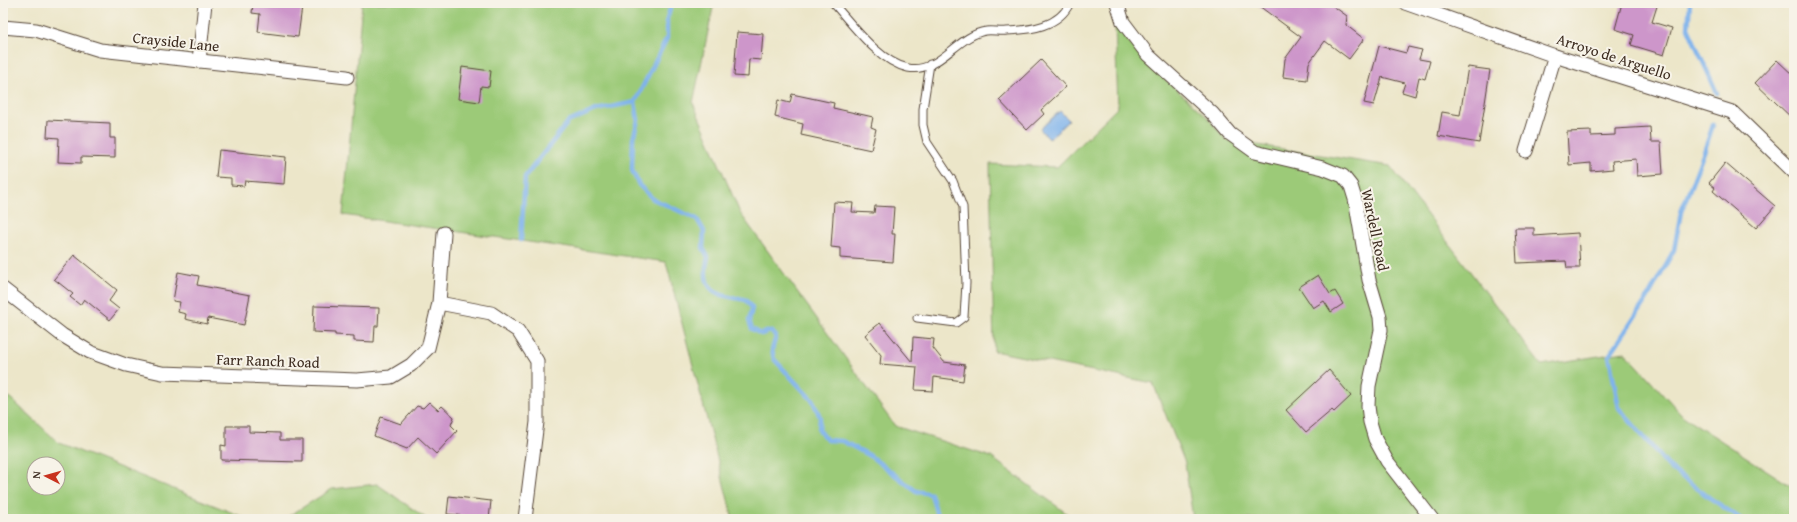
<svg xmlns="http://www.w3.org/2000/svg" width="1797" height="522" font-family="'Gentium Book Plus',serif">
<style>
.green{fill:#9cca78;stroke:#6c7a4b;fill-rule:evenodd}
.water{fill:#7fb3ec;stroke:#5d6e85}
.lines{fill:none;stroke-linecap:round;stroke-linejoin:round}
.stream{stroke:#7fb3ec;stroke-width:4.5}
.building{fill:#cd96ca}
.lane-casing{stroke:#564638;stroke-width:9}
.street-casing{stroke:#564638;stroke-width:15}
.lane{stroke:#fff;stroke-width:7}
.street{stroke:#fff;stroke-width:13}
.labels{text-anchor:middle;stroke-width:4;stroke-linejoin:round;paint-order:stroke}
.street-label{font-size:15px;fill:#3b2a1e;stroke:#f7f3e8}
</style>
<rect width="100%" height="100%" fill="#f7f3e8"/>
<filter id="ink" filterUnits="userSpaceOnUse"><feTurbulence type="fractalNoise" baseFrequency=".025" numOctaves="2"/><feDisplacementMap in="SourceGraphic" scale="8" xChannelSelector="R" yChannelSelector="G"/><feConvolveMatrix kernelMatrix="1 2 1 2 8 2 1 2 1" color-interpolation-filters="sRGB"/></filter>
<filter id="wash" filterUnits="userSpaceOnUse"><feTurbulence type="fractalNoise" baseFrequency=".012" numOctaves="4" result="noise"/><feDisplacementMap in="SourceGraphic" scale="16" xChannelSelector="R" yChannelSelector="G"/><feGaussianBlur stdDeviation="0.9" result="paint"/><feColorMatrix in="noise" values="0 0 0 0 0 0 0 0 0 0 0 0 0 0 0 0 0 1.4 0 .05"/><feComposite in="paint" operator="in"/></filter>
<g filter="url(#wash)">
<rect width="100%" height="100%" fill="#ece6c9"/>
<!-- green -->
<g class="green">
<path d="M362,3H714L693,103L740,213L895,426L991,457L1074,519H733L666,262L343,215Z"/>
<path d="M1115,25L1145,61L1207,117L1226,140L1390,166L1541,365L1625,352L1683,416L1794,488V519H1193L1185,463L1153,383L994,351L990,164L1057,167L1118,107Z"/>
<path d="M3,396L9,397L59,443L248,519H3ZM34,464H58V488H34Z"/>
<path d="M377,484L427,519H284L332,489Z"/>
</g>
<!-- water -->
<path class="water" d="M1060,111L1069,120L1049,139L1040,129Z"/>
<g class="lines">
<!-- stream -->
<g class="stream">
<path d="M672,3L667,18V38L635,102L638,120L633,139L632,170L639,185L653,199L697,219L704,231L703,248L708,257C699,292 716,295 746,300L752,308L749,321L752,329L761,334L770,331L776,336L772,350L774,359L813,401L820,417L819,430L827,440L842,441L869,455L916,491L931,494L938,519"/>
<path d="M1690,3L1688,28L1717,93"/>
<path d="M1713,125L1704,152L1681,212L1674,250L1648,297L1609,356L1619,408L1670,468L1710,498L1741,519"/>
<path d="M521,240L525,177L568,122L596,110L635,102"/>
</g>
</g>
<g id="blocks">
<!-- building -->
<g class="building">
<path d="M253,3H288V6L302,7L298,37L258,32L260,14L252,13Z"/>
<path d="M1255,3H1329L1347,16L1346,25L1364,39L1349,59L1325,41L1309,63L1307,80L1283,77L1285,59L1301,37Z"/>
<path d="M1622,3H1658L1652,22L1672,28L1664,55L1631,45L1634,35L1615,29Z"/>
<path d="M737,32L763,34L761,60L749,59L748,77L734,76Z"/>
<path d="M1379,46L1406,53L1408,47L1422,50L1419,59L1430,61L1425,79L1419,77L1415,96L1402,92L1405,83L1382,77L1374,105L1364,103Z"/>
<path d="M1041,60L1066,87L1041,110L1044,114L1027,130L999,100Z"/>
<path d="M1777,60L1794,76V120L1755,83Z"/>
<path d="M462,67L491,71L489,87L481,86L479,102L458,99Z"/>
<path d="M1468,67L1490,70L1479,143L1438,136L1442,112L1460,115Z"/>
<path d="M792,94L834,103L833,108L873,117L871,127L876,129L871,150L801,135L803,124L775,117L778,100L790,103Z"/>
<path d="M48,120L110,123V138H115V158L81,157V163L58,162L59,138L47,137Z"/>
<path d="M1650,127L1651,142H1661L1663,174L1637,176L1636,159L1612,161L1613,169L1591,171V163L1569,165L1567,132L1591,131V136L1615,135V129Z"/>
<path d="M219,150L286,157L284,184L245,181L244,186L231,185V178L216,177Z"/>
<path d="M1725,163L1775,206L1756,228L1713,191L1715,188L1709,183Z"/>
<path d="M834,202L853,203L852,212L874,213L875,206L894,207L892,234H895L893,262L840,258V248L831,247Z"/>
<path d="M1515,228H1534V236L1578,233L1580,268H1567L1566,261L1517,263Z"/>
<path d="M74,255L117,290L109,301L119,309L110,320L84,299L80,305L70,297L73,294L54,279Z"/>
<path d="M178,272L199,276L197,285L250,295L244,325L208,318L207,324L185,319L186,314L178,312L180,302L173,301Z"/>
<path d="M1318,275L1330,294L1335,291L1343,304L1331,312L1324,301L1313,308L1299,287Z"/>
<path d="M314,306L379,308L378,326H375L374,342L354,341V336L335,335V333L313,332Z"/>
<path d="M880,323L912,362L913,337L934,339L933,348L944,362L965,365L963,381L934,377L933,391L915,390L917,367L880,364L881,355L865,335Z"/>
<path d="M1329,370L1351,396L1334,412L1332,410L1306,432L1286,410Z"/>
<path d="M429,402L438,410L442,406L454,417L451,425L457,431L436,454L418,437L407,449L374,436L381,417L401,424L417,406L423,408Z"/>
<path d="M226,426H249V432L280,433V440H302V462L221,460V445L226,446Z"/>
<path d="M449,496L491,501L489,519H466V516L447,514Z"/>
</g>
</g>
</g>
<g filter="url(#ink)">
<use href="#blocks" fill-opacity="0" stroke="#564638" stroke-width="1"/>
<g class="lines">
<defs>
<g id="lane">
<path d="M833,3C852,24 879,62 908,68C939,74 957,35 986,31C992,30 1000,32 1007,31C1030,30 1059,27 1070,3"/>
<path d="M917,318L956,323L964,317L966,283L963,207L953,181L927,142L923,125V109L930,64"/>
</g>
<g id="street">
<path d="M1117,3L1123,22L1148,55L1212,113L1230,134L1255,152L1323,168L1343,176L1351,186L1355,199L1369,280L1380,317L1381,330L1369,386L1368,406L1370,422L1375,439L1387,461L1432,519"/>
<path d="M1405,3L1555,56L1732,112L1794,172"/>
<path d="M3,27L36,30L100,50L347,77"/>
<path d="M199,61L205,3"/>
<path d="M1526,151L1555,56"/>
<path d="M3,289L62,335L90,352L126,365L162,373L357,380L391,377L411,365L428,348L439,303L444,233"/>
<path d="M439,303L491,313L518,331L537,361V422L525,519"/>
</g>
</defs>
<!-- lane casing -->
<use href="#lane" class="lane-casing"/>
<!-- street casing -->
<use href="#street" class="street-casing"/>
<!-- lane -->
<use href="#lane" class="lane"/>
<!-- street -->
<use href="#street" class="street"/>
</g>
</g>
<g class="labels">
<!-- street labels -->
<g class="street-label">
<text transform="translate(176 42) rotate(6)" y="5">Crayside Lane</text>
<text transform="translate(1614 57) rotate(18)" y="5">Arroyo de Arguello</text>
<text transform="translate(1375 230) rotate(78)" y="5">Wardell Road</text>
<text transform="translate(268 361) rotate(2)" y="5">Farr Ranch Road</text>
</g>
</g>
<!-- margin -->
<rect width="1797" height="522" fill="none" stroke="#f7f3e8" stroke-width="16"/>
<!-- north arrow -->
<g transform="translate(46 476) rotate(276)"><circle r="19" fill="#f7f3e8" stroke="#aca397"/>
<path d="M0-3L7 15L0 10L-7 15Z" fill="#c8321e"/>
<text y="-6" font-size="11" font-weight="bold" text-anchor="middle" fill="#3b2a1e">N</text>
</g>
</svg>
